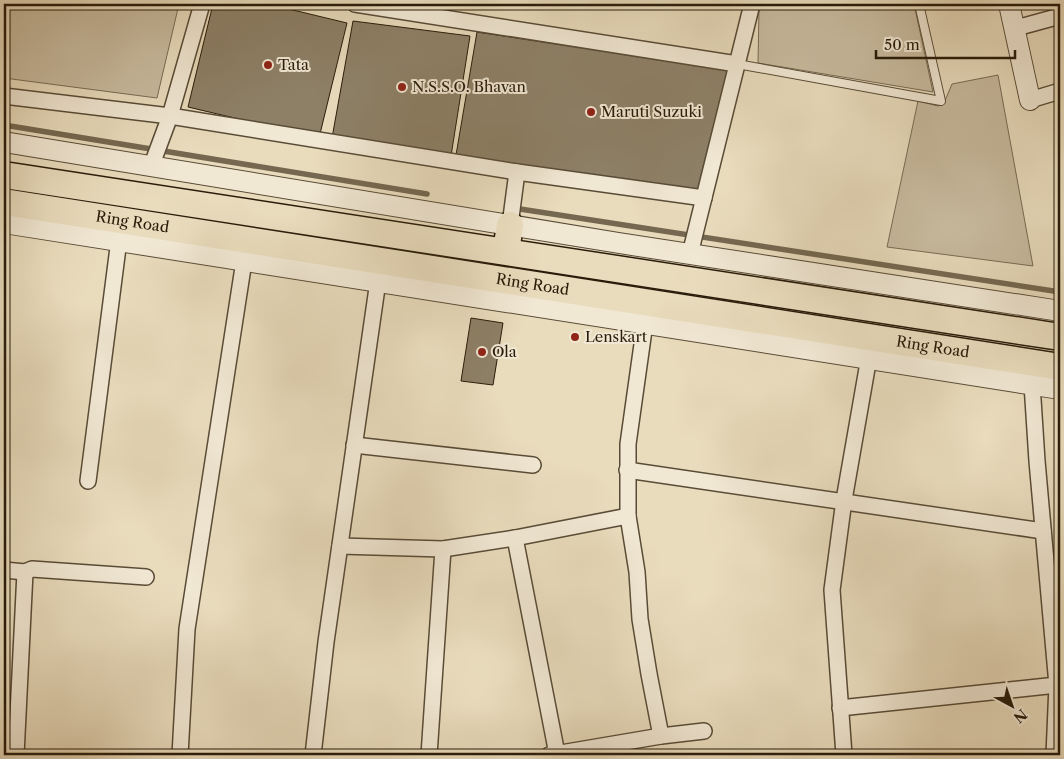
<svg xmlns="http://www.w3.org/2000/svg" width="1064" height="759" font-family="'Libre Caslon Text',serif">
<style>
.green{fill:#c8bb9f;stroke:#786c54}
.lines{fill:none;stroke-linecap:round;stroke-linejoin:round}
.stream{stroke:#756851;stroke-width:5.5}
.building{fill:#8d8067;stroke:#291c0a}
.service-casing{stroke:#594c37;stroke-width:10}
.minor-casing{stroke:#594c37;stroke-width:18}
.tertiary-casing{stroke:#594c37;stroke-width:22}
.trunk-casing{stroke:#291c0a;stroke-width:29}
.service{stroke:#f1e8d4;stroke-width:8}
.minor{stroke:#f1e8d4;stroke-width:15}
.tertiary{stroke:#f1e8d4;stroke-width:20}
.trunk{stroke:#e9dcbd;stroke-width:26}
.poi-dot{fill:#8f2418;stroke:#f1e8d4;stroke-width:2}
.labels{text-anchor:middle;stroke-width:4;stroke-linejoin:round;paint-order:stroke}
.poi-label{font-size:15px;fill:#291c0a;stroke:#f1e8d4;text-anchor:start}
.street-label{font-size:15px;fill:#291c0a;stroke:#f1e8d4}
</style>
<rect width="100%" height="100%" fill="#e9dcbd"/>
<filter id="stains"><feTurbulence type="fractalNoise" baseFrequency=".004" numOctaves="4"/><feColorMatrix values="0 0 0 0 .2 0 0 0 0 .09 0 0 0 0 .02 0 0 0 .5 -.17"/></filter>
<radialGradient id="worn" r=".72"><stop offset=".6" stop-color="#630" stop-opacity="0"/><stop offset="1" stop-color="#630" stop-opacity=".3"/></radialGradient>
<!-- green -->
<g class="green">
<path d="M4,4H179L157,98L4,78Z"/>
<path d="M791,4H914L933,92L758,63L759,9Z"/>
<path d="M998,75L1033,266L887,247L918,101L938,106L944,103L952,84Z"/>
</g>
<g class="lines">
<!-- stream -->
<g class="stream">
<path d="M4,125L427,194"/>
<path d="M520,209L1060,292"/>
</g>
</g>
<!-- building -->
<g class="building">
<path d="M213,4H268L347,23L319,138L188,107Z"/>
<path d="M353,21L470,36L451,156L332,138Z"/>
<path d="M477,32L731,70L698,193L456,155Z"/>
<path d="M471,318L503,323L493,385L461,381Z"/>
</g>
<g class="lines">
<defs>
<path id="service" d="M737,64L941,101L919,4"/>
<g id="minor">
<path d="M355,4L737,64"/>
<path d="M1016,28L1060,16"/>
<path d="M4,96L170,116L517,172L704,198"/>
<path d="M1030,100L1060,91"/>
<path d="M151,167L170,116L202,4"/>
<path d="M510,225L517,172"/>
<path d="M690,254L752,4"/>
<path d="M645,323L628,444V516L637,572L640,619L649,674L661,736"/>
<path d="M1032,384L1037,461L1057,685L1054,755"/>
<path d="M354,445L533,465"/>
<path d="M627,470L1043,531"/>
<path d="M88,481L120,232"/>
<path d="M515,538L557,754"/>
<path d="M340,546L443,549L515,538L628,516"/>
<path d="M4,570L25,572"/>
<path d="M840,708L1057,685"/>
<path d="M16,755L25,572L32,569L146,577"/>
<path d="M180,755L187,629L244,261"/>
<path d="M313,755L326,642L378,281"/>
<path d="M429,755L443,549"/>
<path d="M549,755L661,736L704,731"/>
<path d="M844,755L832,590L844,500L869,357"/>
</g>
<g id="tertiary">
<path d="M1009,4L1030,100"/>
<path d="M4,142L619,243L1060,311"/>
<path d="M4,223L1060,389"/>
</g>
<g id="trunk">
<path d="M4,175L1060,337"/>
<path id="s1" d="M4,202L1060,367"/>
<path d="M506,251L510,225"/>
</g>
</defs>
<!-- service casing -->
<use href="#service" class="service-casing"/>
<!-- minor casing -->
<use href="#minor" class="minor-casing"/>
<!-- tertiary casing -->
<use href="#tertiary" class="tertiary-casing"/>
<!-- trunk casing -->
<use href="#trunk" class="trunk-casing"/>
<!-- service -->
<use href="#service" class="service"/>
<!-- minor -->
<use href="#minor" class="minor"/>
<!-- tertiary -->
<use href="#tertiary" class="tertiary"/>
<!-- trunk -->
<use href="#trunk" class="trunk"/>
</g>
<!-- markers -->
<g class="poi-dot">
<circle cx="268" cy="65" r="5"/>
<circle cx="402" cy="87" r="5"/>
<circle cx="591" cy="112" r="5"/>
<circle cx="575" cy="337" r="5"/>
<circle cx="482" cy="352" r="5"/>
</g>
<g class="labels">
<!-- poi labels -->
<g class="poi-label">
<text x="278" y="70">Tata</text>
<text x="412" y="92">N.S.S.O. Bhavan</text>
<text x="601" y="117">Maruti Suzuki</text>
<text x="585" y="342">Lenskart</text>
<text x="492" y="357">Ola</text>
</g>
<!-- street labels -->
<g class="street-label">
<text dy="5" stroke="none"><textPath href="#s1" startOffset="130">Ring Road</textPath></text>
<text dy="5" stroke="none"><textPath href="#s1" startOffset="535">Ring Road</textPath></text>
<text dy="5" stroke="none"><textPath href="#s1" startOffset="940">Ring Road</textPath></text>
</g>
</g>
<!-- margin -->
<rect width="1064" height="759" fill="none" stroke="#e9dcbd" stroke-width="20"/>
<rect x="5" y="5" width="1054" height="749" fill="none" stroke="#291c0a" stroke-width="2.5"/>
<rect x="10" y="10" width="1044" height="739" fill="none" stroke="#291c0a"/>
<!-- north arrow -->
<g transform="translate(1012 706) rotate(140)" stroke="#f1e8d4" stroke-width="4" paint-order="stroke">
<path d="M0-4L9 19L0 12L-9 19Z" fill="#291c0a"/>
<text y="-8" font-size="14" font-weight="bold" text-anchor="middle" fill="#291c0a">N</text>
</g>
<!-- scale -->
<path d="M876 50v8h139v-8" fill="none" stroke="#291c0a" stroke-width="2.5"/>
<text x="884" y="50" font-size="15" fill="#291c0a" stroke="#f1e8d4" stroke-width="4" paint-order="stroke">50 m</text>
<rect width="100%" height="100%" filter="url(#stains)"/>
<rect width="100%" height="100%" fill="url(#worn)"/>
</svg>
